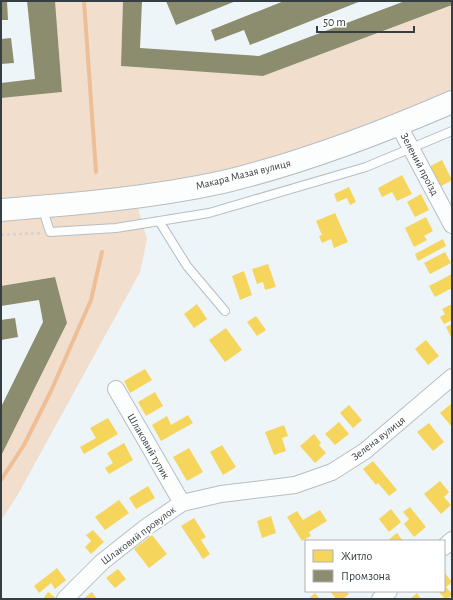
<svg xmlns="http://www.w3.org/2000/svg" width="453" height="600" font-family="'Alegreya Sans',sans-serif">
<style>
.green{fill:#f1decd}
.homes{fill:#f6d55c}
.industry{fill:#8c8c6e}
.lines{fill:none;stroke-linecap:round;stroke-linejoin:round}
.stream{stroke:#eebf96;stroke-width:4}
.service-casing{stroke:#b7bec2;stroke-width:10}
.minor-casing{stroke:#b7bec2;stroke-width:18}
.secondary-casing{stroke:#b7bec2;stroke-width:24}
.path{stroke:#d0d3d5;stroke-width:2.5;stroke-dasharray:3 3;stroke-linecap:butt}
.service{stroke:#fcfefe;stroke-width:8}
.minor{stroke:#fcfefe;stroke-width:16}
.secondary{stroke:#fcfefe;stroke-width:22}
.labels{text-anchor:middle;stroke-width:4;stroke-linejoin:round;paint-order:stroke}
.street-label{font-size:11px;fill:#343e43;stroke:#fff}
</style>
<rect width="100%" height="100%" fill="#edf5f9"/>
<!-- green -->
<g class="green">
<path d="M55,1H123L121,66L263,76L452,5V97L222,176L1,205V98L62,92Z"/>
<path d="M136,201L147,239L140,272L17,496L1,520V456L67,323L55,277L1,286V214Z"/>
</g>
<!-- homes -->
<g class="homes">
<path d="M442,160L452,180L438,188L427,168Z"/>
<path d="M402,175L412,194L397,201L392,192L382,197L378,188Z"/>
<path d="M349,187L356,202L350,205L347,198L337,202L334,194Z"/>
<path d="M421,194L429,210L415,217L407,202Z"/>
<path d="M335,213L348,242L334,248L331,239L322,243L319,236L322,235L316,221Z"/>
<path d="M426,217L433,231L424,236L427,240L414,247L405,228Z"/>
<path d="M443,239L446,246L418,261L415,254Z"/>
<path d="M445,252L451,263L430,274L424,263Z"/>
<path d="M268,264L276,287L265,290L263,282L257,284L252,269Z"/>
<path d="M244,271L252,295L240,300L232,276Z"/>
<path d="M452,274V288L435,297L429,286Z"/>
<path d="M197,304L207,319L194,328L184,314Z"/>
<path d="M452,304V320L444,324L440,317L445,314L442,309Z"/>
<path d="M256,316L266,330L257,336L247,322Z"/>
<path d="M452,324V339L446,327Z"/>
<path d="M226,328L242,350L225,362L209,340Z"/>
<path d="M426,340L439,356L428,365L415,349Z"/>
<path d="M145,369L152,380L130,393L124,381Z"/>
<path d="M155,392L163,406L146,416L138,402Z"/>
<path d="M452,403V427L440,413Z"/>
<path d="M349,405L362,420L353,428L340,413Z"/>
<path d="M188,415L193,423L161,441L152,425L167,416L171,425Z"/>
<path d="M108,418L118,434L84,454L80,447L96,438L90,428Z"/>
<path d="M339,422L349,434L335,445L325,434Z"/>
<path d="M429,423L444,442L433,451L417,432Z"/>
<path d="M284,425L288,436L282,438L286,451L274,455L265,432Z"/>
<path d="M314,434L321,443L319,445L326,453L315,463L300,446Z"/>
<path d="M124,443L133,460L109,474L105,468L113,463L107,453Z"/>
<path d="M222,445L236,467L223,475L210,452Z"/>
<path d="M189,448L203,472L187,481L173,457Z"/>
<path d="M373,461L397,490L389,496L378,483L376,485L363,469Z"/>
<path d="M440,481L449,492L444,497L451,505L441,514L424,494Z"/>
<path d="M148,486L155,498L136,509L129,498Z"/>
<path d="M119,500L129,513L105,530L95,517Z"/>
<path d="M410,507L426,527L414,537L404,524L409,519L403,512Z"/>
<path d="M391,509L401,522L389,532L379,519Z"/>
<path d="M320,510L327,521L309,532L311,536L302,541L287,517L297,511L303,520Z"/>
<path d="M271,516L276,533L262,538L257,521Z"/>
<path d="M194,518L206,537L201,540L210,554L203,559L181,526Z"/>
<path d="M93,530L104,542L91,554L85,547L91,541L86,535Z"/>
<path d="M397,533L403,541H387Z"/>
<path d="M152,535L167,554L149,568L134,549Z"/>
<path d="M57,568L66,580L55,589L51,583L39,593L34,586Z"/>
<path d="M118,569L126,579L115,588L106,578Z"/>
<path d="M444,572L452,582L446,587L452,594L448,599H445L438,591H444Z"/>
<path d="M330,591H346L349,594L343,599H336Z"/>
<path d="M48,592L56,598L55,599H43Z"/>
<path d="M92,592L97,599H83Z"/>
<path d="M315,593L320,599H308Z"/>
<path d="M417,593L421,599H410Z"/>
</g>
<!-- industry -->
<g class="industry">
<path d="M1,1H7L8,20H1Z"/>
<path d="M27,1H55L62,92L1,98V83L35,79Z"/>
<path d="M123,1H142L140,48L259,56L405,1H452V5L263,76L121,66Z"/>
<path d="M166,1H236L176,25Z"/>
<path d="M284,1H361L250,45L244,30L215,41L211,30Z"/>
<path d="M11,38L14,63L1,64V39Z"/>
<path d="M55,277L67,323L1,456V407L43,322L39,300L1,306V286Z"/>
<path d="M15,318L18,337L1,340V320Z"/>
</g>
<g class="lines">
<!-- stream -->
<g class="stream">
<path d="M84,1L96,172"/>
<path d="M1,480L24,445L51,391L91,300L102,252"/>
</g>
<defs>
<g id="service">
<path d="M42,207L50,232L116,228L209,213L366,167L452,131"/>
<path d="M159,221L187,266L225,311"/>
</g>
<g id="minor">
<path d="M398,124L452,225"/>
<path d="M116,389L182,503"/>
<path d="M444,547L452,540"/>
<path d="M65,599L102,562L145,528L182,503L221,494L295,485L332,472L365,451L452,377"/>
<path d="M380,599L389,591"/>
</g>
<path id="secondary" d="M1,210C75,204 150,198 223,182C302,163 378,134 452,102"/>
</defs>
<!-- service casing -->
<use href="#service" class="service-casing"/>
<!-- minor casing -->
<use href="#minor" class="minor-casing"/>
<!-- secondary casing -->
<use href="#secondary" class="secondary-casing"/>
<!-- path -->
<path class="path" d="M1,235L40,233"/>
<!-- service -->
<use href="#service" class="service"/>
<!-- minor -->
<use href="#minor" class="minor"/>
<!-- secondary -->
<use href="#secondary" class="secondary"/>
</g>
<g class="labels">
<!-- street labels -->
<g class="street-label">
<text transform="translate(420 164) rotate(62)" y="4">Зелений проїзд</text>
<text transform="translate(243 174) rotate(-14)" y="4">Макара Мазая вулиця</text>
<text transform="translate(378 438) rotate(-38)" y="4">Зелена вулиця</text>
<text transform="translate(149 446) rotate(60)" y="4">Шлаковий тупик</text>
<text transform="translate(138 535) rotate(-37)" y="4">Шлаковий провулок</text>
</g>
</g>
<!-- border -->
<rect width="453" height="600" fill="none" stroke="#343e43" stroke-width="4"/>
<!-- legend -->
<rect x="305" y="540" width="140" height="52" fill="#ffffff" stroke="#aeb2b4"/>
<rect x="313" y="550" width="20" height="12" fill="#f6d55c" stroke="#aeb2b4"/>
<text x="341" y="560" font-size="12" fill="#343e43">Житло</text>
<rect x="313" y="570" width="20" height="12" fill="#8c8c6e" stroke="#aeb2b4"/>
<text x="341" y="580" font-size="12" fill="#343e43">Промзона</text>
<!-- scale -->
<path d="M317 26v6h97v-6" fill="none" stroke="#343e43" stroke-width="2"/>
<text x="323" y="26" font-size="12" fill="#343e43" stroke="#ffffff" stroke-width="3" paint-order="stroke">50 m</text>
</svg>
